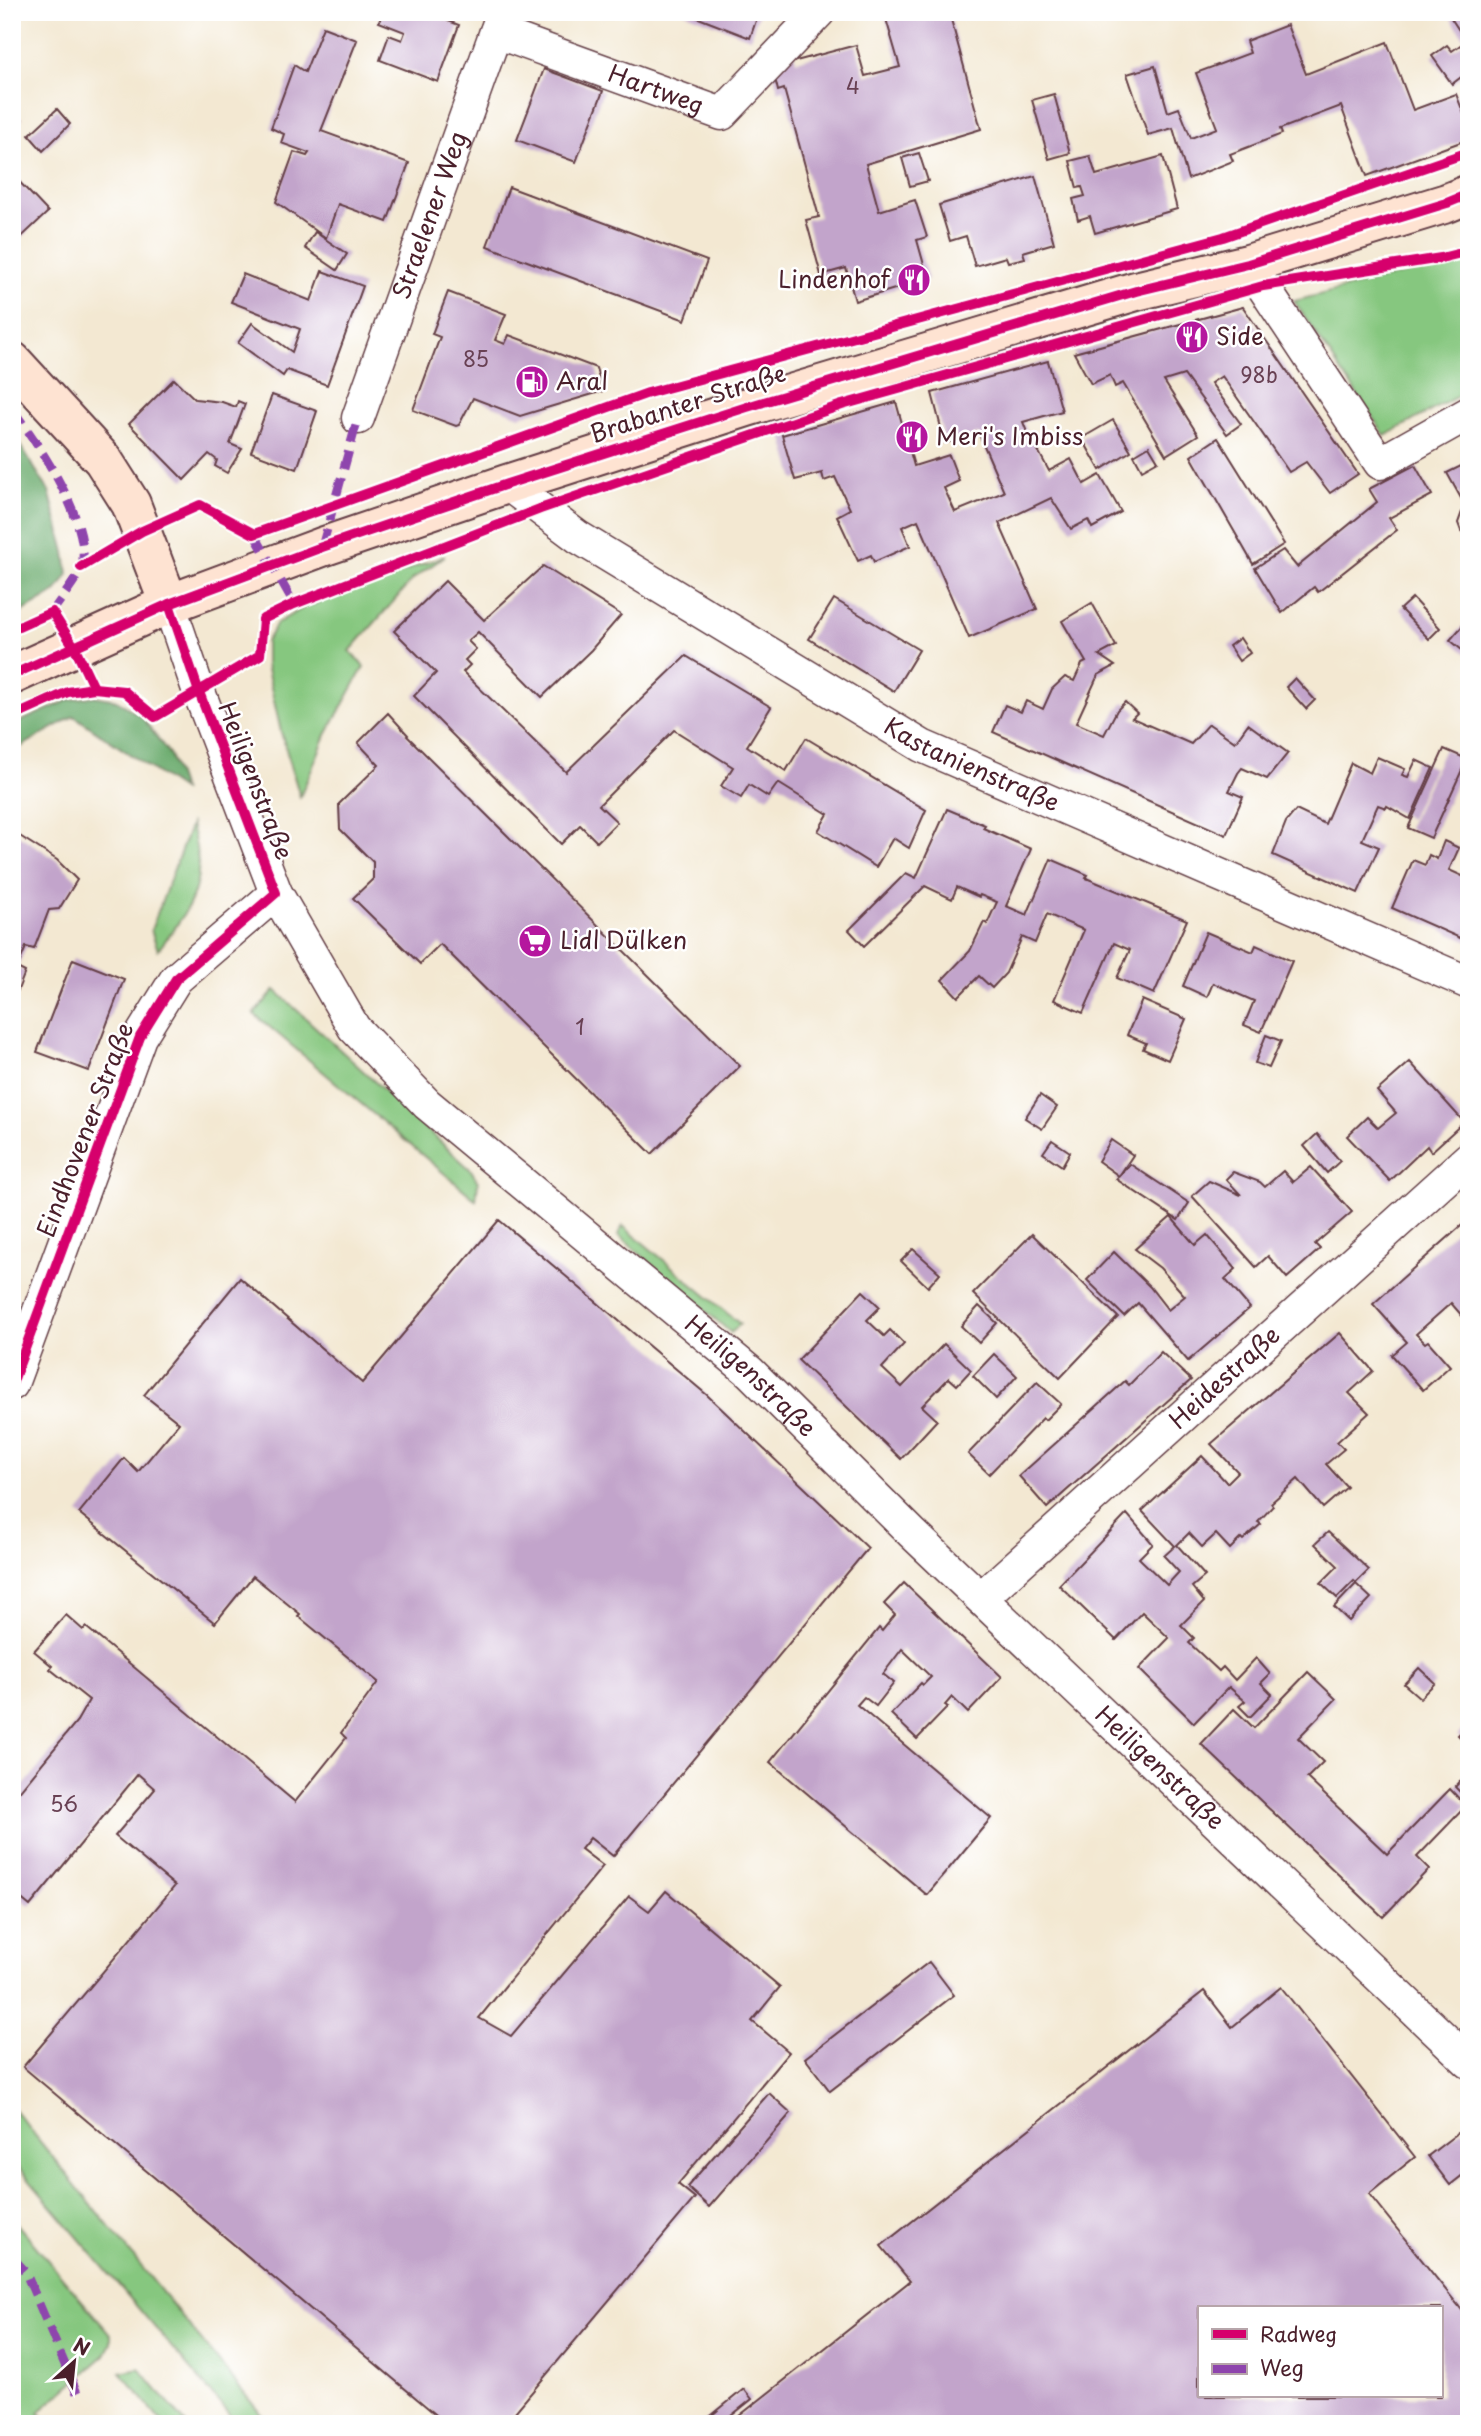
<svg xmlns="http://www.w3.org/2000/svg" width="1481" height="2436" font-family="'Playpen Sans',sans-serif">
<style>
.green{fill:#86c77f;stroke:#687355;stroke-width:2}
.forest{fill:#6cac6e;stroke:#5b664c;stroke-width:2}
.building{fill:#c2a4cb;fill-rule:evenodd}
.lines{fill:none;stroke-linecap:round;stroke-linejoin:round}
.street-casing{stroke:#633d44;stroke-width:35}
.secondary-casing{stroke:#633d44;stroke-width:42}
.street{stroke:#fff;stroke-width:32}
.secondary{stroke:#fee3d2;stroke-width:38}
.quiet{stroke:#8e44ad;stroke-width:9;stroke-dasharray:18 9;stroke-linecap:butt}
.cycleway-casing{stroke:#fff;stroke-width:15}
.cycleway{stroke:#d6006c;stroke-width:10}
.labels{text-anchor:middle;stroke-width:5;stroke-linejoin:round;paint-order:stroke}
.number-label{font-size:21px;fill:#684053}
.street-label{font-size:24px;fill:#4a1f2b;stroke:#fff}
.poi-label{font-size:24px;fill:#4a1f2b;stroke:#fff;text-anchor:start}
</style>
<rect width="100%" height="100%" fill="#fff"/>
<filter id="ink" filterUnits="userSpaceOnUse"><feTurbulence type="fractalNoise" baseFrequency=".0143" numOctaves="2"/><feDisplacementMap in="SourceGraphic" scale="14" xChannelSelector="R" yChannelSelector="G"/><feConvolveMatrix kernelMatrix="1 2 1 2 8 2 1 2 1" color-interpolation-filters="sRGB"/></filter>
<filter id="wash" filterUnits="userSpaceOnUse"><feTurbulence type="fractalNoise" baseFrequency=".00686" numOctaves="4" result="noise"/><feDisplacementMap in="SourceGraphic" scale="28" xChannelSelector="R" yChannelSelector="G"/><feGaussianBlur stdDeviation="1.57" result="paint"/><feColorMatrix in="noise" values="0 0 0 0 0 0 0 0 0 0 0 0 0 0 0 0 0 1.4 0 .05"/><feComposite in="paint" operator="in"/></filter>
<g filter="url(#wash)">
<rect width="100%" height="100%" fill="#f3e8d2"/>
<!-- green -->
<g class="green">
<path d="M1469,257V390L1385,436L1294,301Z"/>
<path d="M445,556L413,579L350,651L364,667L326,735L300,797L281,732L266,665V642L277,623L305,607Z"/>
<path d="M191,824C194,837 197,849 198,862C201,896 178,925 158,950L151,930Z"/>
<path d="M275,990L471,1170L478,1182L476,1200L254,1014Z"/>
<path d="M623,1226L740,1324L731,1333L618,1235Z"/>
<path d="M12,2107L269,2424H237L12,2160Z"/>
<path d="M12,2218L111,2335V2343L105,2355L39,2412L49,2424H12Z"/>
<path d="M139,2368L186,2424H164L120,2372Z"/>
</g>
<!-- forest -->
<g class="forest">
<path d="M16,439L49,491L65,552L68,574L57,591L12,618V443Z"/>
<path d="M95,696L116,700L141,716L170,755L182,790L74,716L12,752V725L69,700Z"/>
</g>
<g id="blocks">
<!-- building -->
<g class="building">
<path d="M383,12H425L459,25L438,82L380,60L389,35L402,40L405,32L379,22Z"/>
<path d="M683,12H759L750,38Z"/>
<path d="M884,12H949L981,129L866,164L879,211L915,200L927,237L917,240L928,279L855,301L846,268L821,275L806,220L819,217L784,89L778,91L774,74L794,53L796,61L856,45L865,76L900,67Z"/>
<path d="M1447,12H1469V71L1452,84L1432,56L1447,45L1452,51L1466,41Z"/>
<path d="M1287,25L1306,74L1387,42L1413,110L1456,94L1469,127V139L1367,176L1341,106L1280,129L1282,134L1230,154L1233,161L1188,179L1173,128L1148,135L1127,74L1155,66L1168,112L1179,108L1191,138L1217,128L1196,73L1250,53L1246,41Z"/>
<path d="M323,27L357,40L321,131L409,163L387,222L338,204L326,238L276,202L294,152L307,156L309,153L281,143L284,134L271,128L294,65L305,72Z"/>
<path d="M544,69L603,91L576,162L517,140Z"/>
<path d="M1054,94L1070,153L1049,159L1032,100Z"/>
<path d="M12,109L22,119L12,127Z"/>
<path d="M57,109L70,124L43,151L29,135Z"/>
<path d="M919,153L928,181L910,186L902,158Z"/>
<path d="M1090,156L1096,175L1163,156L1177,209L1095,233L1090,216L1078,220L1073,199L1085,196L1082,187L1077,188L1070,161Z"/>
<path d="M12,174L48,212L12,246Z"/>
<path d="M1035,176L1054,243L1023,252L1025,258L1008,262L1006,257L975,266L966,236L950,241L939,205Z"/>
<path d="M509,187L707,261L685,320L487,246Z"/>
<path d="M315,232L347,254L337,270L305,248Z"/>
<path d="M322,271L363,286L327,385L287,370L283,376L238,343L252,323L292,352L300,329L231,302L243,274L311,301Z"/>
<path d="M448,292L506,314L495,340L505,344L509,335L596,368L603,391L520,416L473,398L459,425L456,426L413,410L440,337L432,334Z"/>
<path d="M1243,307L1358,474L1330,493L1306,462L1289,472L1222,376L1211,383L1241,424L1227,434L1184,375L1164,381L1198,435L1166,455L1123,383L1115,387L1110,375L1091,384L1074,353Z"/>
<path d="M1048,361L1062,411L1023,422L1031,442L1033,441L1049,471L1071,459L1084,484L1100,475L1121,512L1092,528L1088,520L1071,529L1051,498L999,523L1037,609L969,638L918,520L902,527L910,546L874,562L871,555L858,561L837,516L850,509L835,477L824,481L822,473L795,480L782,435L896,402L914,466L949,455L959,481L944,488L955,512L1004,492L979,434L945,443L932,393Z"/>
<path d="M174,379L195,399L222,402L236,407L238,401L245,404L230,444L242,449L227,473L215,466L217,460L209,454L184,480L129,424Z"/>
<path d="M272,395L317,411L297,469L251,452Z"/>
<path d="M1113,420L1131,451L1100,470L1082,438Z"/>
<path d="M1218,438L1284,544L1253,564L1191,456Z"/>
<path d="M1149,446L1158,461L1142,470L1134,455Z"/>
<path d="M1469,462V538L1461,531L1458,523L1462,512L1467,509L1447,473Z"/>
<path d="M1415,465L1432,495L1389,518L1397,530L1318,592L1314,587L1282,613L1255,568L1283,550L1297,567L1377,502L1369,489Z"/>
<path d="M543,566L621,615L591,650L542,697L478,632L468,641L476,649L465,660L470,665L463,672L566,772L686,656L771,707L747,746L786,771L806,738L926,810L909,848L893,838L876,867L818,831L828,814L778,783L768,797L749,785L741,798L721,786L733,767L674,730L599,805L617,822L597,842L580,825L561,844L414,696L436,673L394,631L445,581L484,620Z"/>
<path d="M1412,598L1440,628L1429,639L1400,609Z"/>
<path d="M834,599L919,650L894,691L809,639Z"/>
<path d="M1092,603L1116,646L1099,655L1115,666L1098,675L1076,723L1104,735L1117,710L1125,702L1137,713L1132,718L1191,744L1209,724L1235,742L1248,724L1288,753L1267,779L1242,768L1238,773L1229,791L1243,797L1226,835L993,732L1005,705L1021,712L1026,701L1043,709L1052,689L1065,677L1074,681L1082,664L1086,662L1062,621Z"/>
<path d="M1465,623L1469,628V656L1450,640Z"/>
<path d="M1240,638L1250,653L1239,661L1229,646Z"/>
<path d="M1295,678L1315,700L1306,709L1286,687Z"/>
<path d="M388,713L408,735L407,736L740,1066L652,1154L440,944L420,964L353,898L373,879V862L340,829L339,804L379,765L358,743Z"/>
<path d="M1444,749L1467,759L1431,838L1408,828Z"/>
<path d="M1377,757L1405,769L1402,775L1408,777L1416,760L1433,768L1410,819L1387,806L1386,808L1378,805L1362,840L1379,847L1358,893L1273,855L1286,822L1296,810L1325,824L1351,763L1370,773Z"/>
<path d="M947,809L985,825L983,828L1031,849L1006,906L1027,915L1051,859L1088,875L1086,878L1187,920L1154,994L1117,978L1130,950L1114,943L1083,1013L1054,1000L1084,930L1047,914L1035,943L1022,937L1006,973L992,988L979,976L958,997L942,980L970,951L984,922L987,924L997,902L980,895L979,897L957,887L952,899L925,886L864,946L849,930L906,873L916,878Z"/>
<path d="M12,831L57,860L77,880L59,909L49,910L34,949L26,947L17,968L25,972L12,1005Z"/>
<path d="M1444,841L1459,848L1449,870L1469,879V942L1392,908L1413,860L1425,865L1429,855L1437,859Z"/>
<path d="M1206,932L1253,952L1256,945L1292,961L1261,1032L1244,1025L1254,1001L1213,983L1207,997L1183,986Z"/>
<path d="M73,959L124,979L89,1071L37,1052Z"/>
<path d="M1142,1000L1186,1019L1168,1060L1143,1049L1146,1043L1127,1035Z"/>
<path d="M1266,1035L1281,1041L1269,1068L1255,1063Z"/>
<path d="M1410,1062L1464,1122L1431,1152L1427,1146L1390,1181L1347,1136L1367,1117L1378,1128L1396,1113L1377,1091Z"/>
<path d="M1040,1095L1057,1107L1042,1129L1025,1118Z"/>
<path d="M1317,1134L1340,1161L1327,1173L1304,1146Z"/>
<path d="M1052,1140L1070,1152L1062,1166L1043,1153Z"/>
<path d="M1111,1140L1133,1155L1119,1176L1098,1161Z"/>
<path d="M1130,1164L1189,1203L1178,1220L1116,1179Z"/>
<path d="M1311,1167L1352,1212L1315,1244L1320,1249L1287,1278L1268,1256L1256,1267L1192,1196L1209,1181L1241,1195L1226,1179L1233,1172L1260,1182L1265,1187L1283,1171L1293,1182Z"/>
<path d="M1171,1217L1195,1245L1207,1235L1236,1269L1225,1279L1250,1308L1188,1361L1138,1303L1124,1316L1087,1280L1114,1252L1150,1287L1168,1310L1185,1296L1160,1268L1135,1249Z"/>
<path d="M1469,1219V1324L1451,1303L1416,1334L1425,1343L1428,1341L1450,1366L1423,1390L1392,1355L1407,1342L1373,1304Z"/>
<path d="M499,1220L707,1395L868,1548L613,1856L590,1838L581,1849L603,1866L479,2018L511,2036L629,1896L649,1911L666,1891L780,1987L752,2021L789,2052L678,2184L695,2198L505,2424H447L23,2067L175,1886L115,1836L155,1789L138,1774L30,1906L12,1891V1800L77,1721L89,1700L50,1669L52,1666L34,1651L66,1615L83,1630L86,1627L295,1802L346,1738L341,1733L378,1682L298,1616L300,1614L253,1576L215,1623L79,1513L124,1458L138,1472L179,1423L144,1395L240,1278L362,1383Z"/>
<path d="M1032,1234L1118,1317L1060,1378L973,1294Z"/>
<path d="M913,1249L940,1273L928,1287L901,1261Z"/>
<path d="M863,1291L880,1307L867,1320L884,1336L890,1330L904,1344L882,1368L902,1387L944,1344L971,1370L957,1385L949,1378L922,1406L937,1420L901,1459L798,1360Z"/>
<path d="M979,1306L997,1323L979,1343L961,1326Z"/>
<path d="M1340,1333L1373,1371L1349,1393L1369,1413L1337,1442L1344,1449L1326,1464L1347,1487L1323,1508L1298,1479L1271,1503L1273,1506L1258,1522L1261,1524L1243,1540L1241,1538L1230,1549L1216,1534L1202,1547L1189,1533L1177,1545L1205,1576L1192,1587L1204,1602L1181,1625L1194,1638L1189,1643L1219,1671L1223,1667L1235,1680L1256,1658L1270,1674L1261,1683L1272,1694L1250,1717L1239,1706L1245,1701L1229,1687L1194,1723L1139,1669L1169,1638L1142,1612L1116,1640L1059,1585L1127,1514L1153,1544L1139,1558L1167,1585L1179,1572L1164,1556L1175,1546L1142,1511L1202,1456L1227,1483L1238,1472L1211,1444Z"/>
<path d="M1161,1352L1191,1380L1047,1508L1019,1476L1125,1381L1129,1385Z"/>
<path d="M994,1354L1017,1376L996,1399L973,1376Z"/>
<path d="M1037,1382L1061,1404L1045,1420L1043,1418L989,1474L968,1454Z"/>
<path d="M1328,1532L1369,1570L1356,1583L1354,1581L1337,1598L1321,1583L1338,1566L1315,1544Z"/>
<path d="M904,1583L1002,1677L968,1713L952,1697L945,1705L948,1707L917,1739L891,1714L921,1683L923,1685L931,1677L902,1649L883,1674L894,1683L876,1706L864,1697L857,1705L991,1818L927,1895L770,1762L879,1628L882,1631L895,1615L884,1604Z"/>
<path d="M1356,1584L1371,1598L1349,1621L1334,1607Z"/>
<path d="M1419,1668L1435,1683L1420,1698L1404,1684Z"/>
<path d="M1308,1672L1336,1699L1298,1738L1323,1762L1307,1778L1387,1854L1450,1789L1466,1806L1417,1857L1429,1869L1383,1917L1201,1744L1234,1709L1254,1728Z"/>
<path d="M1469,1724V1746L1458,1735Z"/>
<path d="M1469,1772V1801L1455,1787Z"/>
<path d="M929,1962L954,1995L830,2091L805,2058Z"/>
<path d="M1281,1987L1415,2157L1369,2194L1469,2319V2424H729L910,2281L881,2246L1204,1991L1232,2027ZM1199,2308H1441V2396H1199Z"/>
<path d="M769,2093L791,2113L709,2207L687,2187Z"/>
<path d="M1463,2129L1469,2136V2170L1450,2185L1428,2156Z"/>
<path d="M744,2389L752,2399L721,2424H701Z"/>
</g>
</g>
</g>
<g filter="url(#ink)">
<use href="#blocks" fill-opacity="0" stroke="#633d44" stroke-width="2"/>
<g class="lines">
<defs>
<g id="street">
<path id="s1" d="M496,32L722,114L819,12"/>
<path d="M1248,264L1380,463L1469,413"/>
<path id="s2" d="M358,418L503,12"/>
<path id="s3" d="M507,484L578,537L922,746L1469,983"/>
<path id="s4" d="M169,604L199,692L276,893L354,1028L427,1104L750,1372L912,1533L1469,2062"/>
<path d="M12,1384L140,1037L176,979L276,893"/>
<path id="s5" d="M982,1597L1469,1158"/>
</g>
<g id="secondary">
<path d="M12,361L103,460L131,504L169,604"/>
<path d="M12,675L169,604L322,547L507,484L747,407L944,348L1136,291L1248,264L1447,203L1469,194"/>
</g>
</defs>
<!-- street casing -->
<use href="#street" class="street-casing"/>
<!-- secondary casing -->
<use href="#secondary" class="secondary-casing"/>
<!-- street -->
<use href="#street" class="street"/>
<!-- secondary -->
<use href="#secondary" class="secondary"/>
<!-- quiet -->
<g class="quiet">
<path d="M12,409C37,442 92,523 82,566C78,578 60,600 52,612L48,613"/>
<path d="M254,534L294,604"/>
<path d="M322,547L358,418"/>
<path d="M12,2257L25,2271L77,2393"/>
</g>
<defs>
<g id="cycleway">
<path d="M81,567L142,531L200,505L254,534L648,393L1223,237L1469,152"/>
<path d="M12,630L52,612L75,648L94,688"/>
<path d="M12,675L169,604L322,547L507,484L747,407L944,348L1136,291L1248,264L1447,203L1469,194"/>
<path d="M12,717L68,692L94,688L124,691L155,717L260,655L263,619L294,604L540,509L842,405L1263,286L1441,258L1469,251"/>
<path d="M12,1384L140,1037L176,979L276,893L199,692L169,604"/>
</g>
</defs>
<!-- cycleway casing -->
<use href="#cycleway" class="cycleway-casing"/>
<!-- cycleway -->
<use href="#cycleway" class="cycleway"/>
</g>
</g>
<!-- icons -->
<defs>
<symbol id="restaurant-disc" viewBox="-11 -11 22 22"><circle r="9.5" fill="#b5179e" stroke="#fff"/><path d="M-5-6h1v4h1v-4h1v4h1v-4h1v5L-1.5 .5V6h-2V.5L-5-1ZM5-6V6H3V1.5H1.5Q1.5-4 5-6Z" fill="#fff"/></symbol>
<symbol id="fuel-disc" viewBox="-11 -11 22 22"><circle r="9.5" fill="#b5179e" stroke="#fff"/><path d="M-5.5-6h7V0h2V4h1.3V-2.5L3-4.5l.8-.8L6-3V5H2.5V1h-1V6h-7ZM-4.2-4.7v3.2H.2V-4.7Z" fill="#fff"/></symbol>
<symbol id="supermarket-disc" viewBox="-11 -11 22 22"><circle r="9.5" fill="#b5179e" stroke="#fff"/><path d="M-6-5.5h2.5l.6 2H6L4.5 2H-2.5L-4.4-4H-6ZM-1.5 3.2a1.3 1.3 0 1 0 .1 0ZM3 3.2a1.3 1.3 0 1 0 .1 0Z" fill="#fff"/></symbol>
</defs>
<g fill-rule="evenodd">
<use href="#restaurant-disc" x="895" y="261" width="38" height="38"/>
<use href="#restaurant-disc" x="1173" y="318" width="38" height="38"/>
<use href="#fuel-disc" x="513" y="363" width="38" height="38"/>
<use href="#restaurant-disc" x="893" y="418" width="38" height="38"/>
<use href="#supermarket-disc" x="516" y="922" width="38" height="38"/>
</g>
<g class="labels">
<!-- number labels -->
<g class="number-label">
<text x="853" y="94">4</text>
<text x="476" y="367">85</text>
<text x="1259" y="383">98b</text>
<text x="580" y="1035">1</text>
<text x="64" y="1812">56</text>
</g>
<!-- street labels -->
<g class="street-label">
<text dy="8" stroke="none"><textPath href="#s1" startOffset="170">Hartweg</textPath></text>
<text dy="8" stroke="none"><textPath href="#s2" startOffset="215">Straelener Weg</textPath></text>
<text transform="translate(688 404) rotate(-18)" y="8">Brabanter Straße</text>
<text dy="8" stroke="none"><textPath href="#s3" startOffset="544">Kastanienstraße</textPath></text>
<text transform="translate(255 781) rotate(69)" y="8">Heiligenstraße</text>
<text transform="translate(86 1130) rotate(-69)" y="8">Eindhovener Straße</text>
<text dy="8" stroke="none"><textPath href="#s4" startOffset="992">Heiligenstraße</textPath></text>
<text dy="8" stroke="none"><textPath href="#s5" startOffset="327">Heidestraße</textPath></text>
<text dy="8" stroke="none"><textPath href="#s4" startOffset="1559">Heiligenstraße</textPath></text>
</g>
<!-- poi labels -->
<g class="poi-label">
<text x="890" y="288" text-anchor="end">Lindenhof</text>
<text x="1216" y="345">Side</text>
<text x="556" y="390">Aral</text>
<text x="936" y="445">Meri's Imbiss</text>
<text x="560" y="949">Lidl Dülken</text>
</g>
</g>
<!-- margin -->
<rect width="1481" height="2436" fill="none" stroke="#fff" stroke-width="42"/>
<!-- legend -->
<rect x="1198" y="2306" width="245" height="91" fill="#ffffff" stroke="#b7a5aa" stroke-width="2"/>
<rect x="1212" y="2329" width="35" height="10" fill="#d6006c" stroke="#b7a5aa" stroke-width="2"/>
<text x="1260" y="2342" font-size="21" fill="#4a1f2b">Radweg</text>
<rect x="1212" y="2364" width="35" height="10" fill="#8e44ad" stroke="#b7a5aa" stroke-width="2"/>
<text x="1260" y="2376" font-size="21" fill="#4a1f2b">Weg</text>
<!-- north arrow -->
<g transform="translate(74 2362) rotate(27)" stroke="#ffffff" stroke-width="5" paint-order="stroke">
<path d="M0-5L12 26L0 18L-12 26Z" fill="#4a1f2b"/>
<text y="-10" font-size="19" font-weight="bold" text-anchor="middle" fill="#4a1f2b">N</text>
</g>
</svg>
